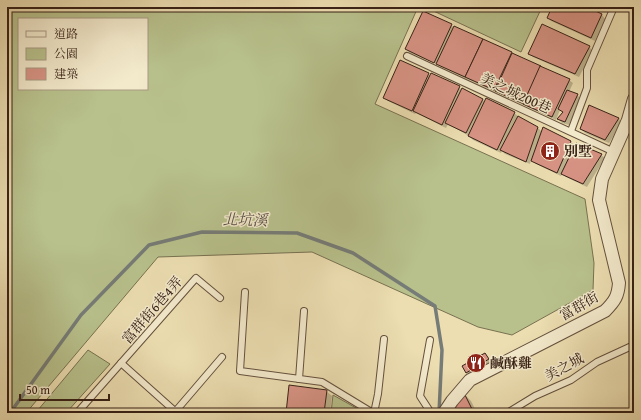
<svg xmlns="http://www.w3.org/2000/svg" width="641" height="420" font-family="'Gentium Book Plus','Noto Serif TC',serif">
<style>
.green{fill:#b8c18c;stroke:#787151;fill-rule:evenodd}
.shadow{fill:#0003}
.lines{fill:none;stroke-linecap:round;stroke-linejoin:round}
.stream{stroke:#767c77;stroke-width:3.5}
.building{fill:#d79384;stroke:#382116}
.service-casing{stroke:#65503d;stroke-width:8}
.minor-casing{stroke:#65503d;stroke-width:14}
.service{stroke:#f3eacc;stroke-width:6}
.minor{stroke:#f3eacc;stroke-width:12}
.labels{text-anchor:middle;stroke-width:3;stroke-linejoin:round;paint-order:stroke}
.street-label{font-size:14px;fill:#382116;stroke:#f3eacc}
.poi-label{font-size:14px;font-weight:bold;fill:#382116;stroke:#f3eacc;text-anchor:start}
.water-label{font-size:15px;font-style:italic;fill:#574f47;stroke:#f3eacc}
</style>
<rect width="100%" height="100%" fill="#ecdeb1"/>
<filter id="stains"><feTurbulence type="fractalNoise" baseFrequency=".005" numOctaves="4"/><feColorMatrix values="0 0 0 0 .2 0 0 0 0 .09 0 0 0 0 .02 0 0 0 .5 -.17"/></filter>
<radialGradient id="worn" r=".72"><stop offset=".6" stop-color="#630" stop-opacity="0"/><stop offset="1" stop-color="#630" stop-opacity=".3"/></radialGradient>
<!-- green -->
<g class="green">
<path d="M7,7H418L375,104L585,199L594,263L593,290L512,335L478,327L312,252L158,257L26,413H7ZM19,19H147V89H19Z"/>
<path d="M425,7H542L521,52Z"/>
<path d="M88,350L110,364L66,413H38V410Z"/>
<path d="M333,395L365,413H331Z"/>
</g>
<!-- shadow -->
<g class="shadow">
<path d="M553,7H584L602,15L605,19L595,41L551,21L548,17Z"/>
<path d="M594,7H609L606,12Z"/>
<path d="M451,25L454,28L569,80L573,83L569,92L577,95L581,99L569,125L562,123L558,119L564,113L560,110L556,120L441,67L439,65L410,53L406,49Z"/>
<path d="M589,47L593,51L579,77L533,57L529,53Z"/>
<path d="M401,61L430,76L459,87L462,91L483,100L485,102L514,113L518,116L538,128L542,132L570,141L574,145L569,155H601L605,158L587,187L566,177L562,173L561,176L536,164L531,160L530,164L505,154L502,151L501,153L473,140L469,136L448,124L446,128L416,113L415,114L388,101L384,98Z"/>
<path d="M619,119L622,122L609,143L585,133L581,129Z"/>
<path d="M488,358L492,363L470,376L467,372Z"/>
<path d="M326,391L332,396L330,413H287Z"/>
<path d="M464,394L471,401L477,413H449Z"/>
</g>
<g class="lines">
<!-- stream -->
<path class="stream" d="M10,413L81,315L149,245L202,232L297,233L353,253L435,306L442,350L439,413"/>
</g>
<!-- building -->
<g class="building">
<path d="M552,7H587L602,14L591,38L547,18Z"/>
<path d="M423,11L452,24L434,63L405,49Z"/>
<path d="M542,24L590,46L575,74L528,54Z"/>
<path d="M454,26L483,39L465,77L436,64Z"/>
<path d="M483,39L512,52L494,90L465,77Z"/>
<path d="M512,53L541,66L524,104L495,91Z"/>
<path d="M400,60L429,73L412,111L383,98Z"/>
<path d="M540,66L570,79L552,117L523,104Z"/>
<path d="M431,73L460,86L442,125L413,111Z"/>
<path d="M462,88L483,99L466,133L445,123Z"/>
<path d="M567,90L578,94L565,122L557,119L563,112L558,109Z"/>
<path d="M486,98L515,112L497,150L468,136Z"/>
<path d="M589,105L619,118L605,140L580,129Z"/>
<path d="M518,116L538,127L526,162L500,150Z"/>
<path d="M543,127L571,141L557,173L531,161Z"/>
<path d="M576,143L602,154L583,184L561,174Z"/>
<path d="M485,353L489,359L466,373L462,366Z"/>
<path d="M289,385L327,390L324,413H286Z"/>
<path d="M464,393L474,413H448Z"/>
</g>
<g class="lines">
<defs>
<g id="service">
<path d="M407,56L614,152"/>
<path d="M571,131L587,88V70L614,7"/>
<path d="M245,292L240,371L322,382L373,413"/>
<path d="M430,340L420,396L431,413"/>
<path d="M121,363L177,413"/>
<path d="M299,379L304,311"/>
<path d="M77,413L196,278L220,298"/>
<path d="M174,413L222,357"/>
<path d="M374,413L378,394L384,339"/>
<path d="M507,413L535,396L571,380L597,362L634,345"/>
</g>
<path id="minor" d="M444,413L452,401L470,380L605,311C615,301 618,296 619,283L599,200L602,179L628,120L634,99"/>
</defs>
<!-- service casing -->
<use href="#service" class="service-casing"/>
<!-- minor casing -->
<use href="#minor" class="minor-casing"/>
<!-- service -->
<use href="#service" class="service"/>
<!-- minor -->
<use href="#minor" class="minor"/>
</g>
<!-- icons -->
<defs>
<symbol id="building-disc" viewBox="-11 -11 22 22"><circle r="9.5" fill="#8f2418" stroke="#f3eacc"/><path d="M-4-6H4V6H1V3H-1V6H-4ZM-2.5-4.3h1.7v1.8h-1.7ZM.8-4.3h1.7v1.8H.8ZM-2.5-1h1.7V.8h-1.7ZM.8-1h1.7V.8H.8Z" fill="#fff"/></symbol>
<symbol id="restaurant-disc" viewBox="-11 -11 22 22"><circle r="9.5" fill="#8f2418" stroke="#f3eacc"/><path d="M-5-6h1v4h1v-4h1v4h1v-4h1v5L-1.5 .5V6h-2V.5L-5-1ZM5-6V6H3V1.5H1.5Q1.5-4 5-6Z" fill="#fff"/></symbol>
</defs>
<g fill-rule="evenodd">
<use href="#building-disc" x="539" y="140" width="22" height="22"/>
<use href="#restaurant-disc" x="465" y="352" width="22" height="22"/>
</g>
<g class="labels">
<!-- street labels -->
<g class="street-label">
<text transform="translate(516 93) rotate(25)" y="5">美之城200巷</text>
<text transform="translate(579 306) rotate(-30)" y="5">富群街</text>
<text transform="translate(152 310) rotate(-49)" y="5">富群街6巷4弄</text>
<text transform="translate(564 367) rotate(-29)" y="5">美之城</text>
</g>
<!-- poi labels -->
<g class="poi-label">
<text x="564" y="156">別墅</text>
<text x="490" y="368">鹹酥雞</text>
</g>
<!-- water labels -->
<g class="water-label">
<text transform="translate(245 220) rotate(1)" y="5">北坑溪</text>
</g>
</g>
<!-- margin -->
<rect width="641" height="420" fill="none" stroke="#ecdeb1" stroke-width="24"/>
<rect x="8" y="8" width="625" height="404" fill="none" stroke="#382116" stroke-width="2"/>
<rect x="12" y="12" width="617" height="396" fill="none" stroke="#382116"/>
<!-- legend -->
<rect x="18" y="18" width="130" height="72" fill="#f3eacc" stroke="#a89a83"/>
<rect x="26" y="31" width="20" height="6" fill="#f3eacc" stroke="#a89a83"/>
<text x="54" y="38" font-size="12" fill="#382116">道路</text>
<rect x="26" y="48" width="20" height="12" fill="#b8c18c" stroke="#a89a83"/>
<text x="54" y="58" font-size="12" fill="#382116">公園</text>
<rect x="26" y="68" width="20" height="12" fill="#d79384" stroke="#a89a83"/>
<text x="54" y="78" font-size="12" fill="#382116">建築</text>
<!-- scale -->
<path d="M20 394v6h89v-6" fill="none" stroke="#382116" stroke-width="2"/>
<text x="26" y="394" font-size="12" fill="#382116" stroke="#f3eacc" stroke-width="3" paint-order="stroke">50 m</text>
<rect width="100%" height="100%" filter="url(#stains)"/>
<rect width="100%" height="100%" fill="url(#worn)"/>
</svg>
